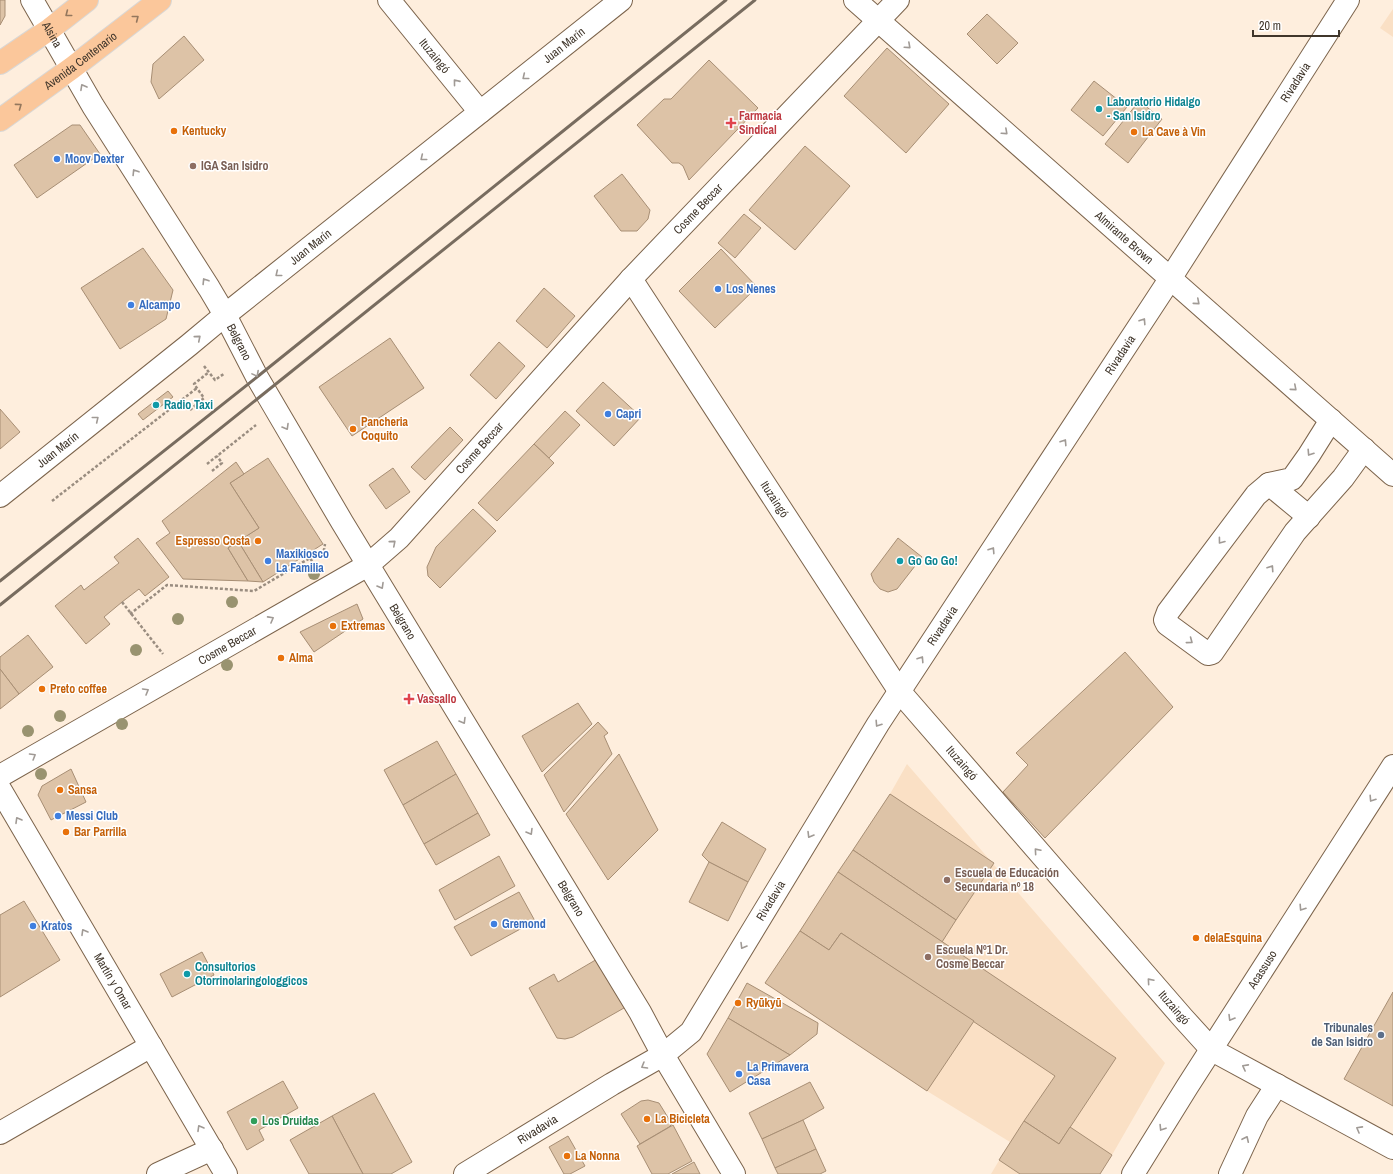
<svg xmlns="http://www.w3.org/2000/svg" width="1393" height="1174" font-family="'Archivo Narrow',sans-serif">
<style>
.built{fill:#fae0c5}
.building{fill:#ddc3a7;stroke:#a78e74}
.lines{fill:none;stroke-linecap:round;stroke-linejoin:round}
.minor-casing{stroke:#7c644c;stroke-width:24}
.major-casing{stroke:#d9d7d5;stroke-width:24}
.path{stroke:#9a8d80;stroke-width:2.5;stroke-dasharray:3 2;stroke-linecap:butt}
.minor{stroke:#fff;stroke-width:22}
.major{stroke:#fbc79b;stroke-width:22}
.rail{stroke:#786c5f;stroke-width:3}
.tree{fill:#999370}
.oneway{stroke:#94775d}
.oneway2{stroke:#a09a95}
.culture-dot{fill:#0f9aa8;stroke:#fff;stroke-width:1.5}
.health-dot{fill:#e0444e;stroke:#fff;stroke-width:1.5}
.food-dot{fill:#e8710a;stroke:#fff;stroke-width:1.5}
.shop-dot{fill:#3f7fe0;stroke:#fff;stroke-width:1.5}
.education-dot{fill:#8d6e63;stroke:#fff;stroke-width:1.5}
.service-dot{fill:#5c6f8a;stroke:#fff;stroke-width:1.5}
.leisure-dot{fill:#2e9e5b;stroke:#fff;stroke-width:1.5}
.labels{text-anchor:middle;stroke-width:3;stroke-linejoin:round;paint-order:stroke}
.street-label{font-size:12px;fill:#40362b;stroke:#fff}
.culture-label{font-size:12px;font-weight:bold;fill:#0d838f;stroke:#fff;text-anchor:start}
.health-label{font-size:12px;font-weight:bold;fill:#be3a42;stroke:#fff;text-anchor:start}
.food-label{font-size:12px;font-weight:bold;fill:#c56008;stroke:#fff;text-anchor:start}
.shop-label{font-size:12px;font-weight:bold;fill:#366cbe;stroke:#fff;text-anchor:start}
.education-label{font-size:12px;font-weight:bold;fill:#785e54;stroke:#fff;text-anchor:start}
.service-label{font-size:12px;font-weight:bold;fill:#4e5e75;stroke:#fff;text-anchor:end}
.leisure-label{font-size:12px;font-weight:bold;fill:#27864d;stroke:#fff;text-anchor:start}
</style>
<rect width="100%" height="100%" fill="#feeedd"/>
<!-- built -->
<g class="built">
<path d="M1393,9V37L1380,28Z"/>
<path d="M907,764L1165,1063L1112,1155L1100,1174H991L1010,1142L927,1091L765,983L890,794Z"/>
</g>
<!-- building -->
<g class="building">
<path d="M0,0H5V16L0,25Z"/>
<path d="M987,14L1018,43L997,64L967,34Z"/>
<path d="M184,36L204,60L159,99L151,82L153,64Z"/>
<path d="M887,48L949,104L906,153L844,96Z"/>
<path d="M709,60L758,108L689,180L683,166L679,163H672L637,125L664,99H671Z"/>
<path d="M1094,81L1127,107L1103,136L1071,110Z"/>
<path d="M1139,101L1162,119L1128,163L1105,144Z"/>
<path d="M72,125H80L100,154L37,198L14,165Z"/>
<path d="M805,146L850,186L795,250L749,210Z"/>
<path d="M622,174L650,210L648,219L637,231H621L594,196Z"/>
<path d="M744,214L761,228L735,258L718,243Z"/>
<path d="M143,248L173,290L166,319L120,349L81,288Z"/>
<path d="M721,249L757,287L715,328L679,291Z"/>
<path d="M544,288L575,316L547,348L516,321Z"/>
<path d="M390,338L424,388L352,436L319,387Z"/>
<path d="M499,342L525,366L496,399L470,375Z"/>
<path d="M603,382L641,417L614,446L576,411Z"/>
<path d="M168,391L173,397L143,420L138,414Z"/>
<path d="M0,409L20,432L0,449Z"/>
<path d="M565,411L580,425L549,458L534,444Z"/>
<path d="M450,427L463,440L425,480L411,467Z"/>
<path d="M534,444L554,463L497,521L478,503Z"/>
<path d="M268,458L323,544L263,582L238,541L259,528L230,483Z"/>
<path d="M236,462L244,474L230,483L259,528L228,548L248,581L183,579L156,543L170,533L162,521Z"/>
<path d="M393,468L410,492L386,509L369,485Z"/>
<path d="M473,509L496,531L440,588L428,576L427,567L436,547Z"/>
<path d="M138,538L169,577L145,596L139,589L122,602L104,617L110,624L86,644L55,606L81,585L84,590L119,563L114,557Z"/>
<path d="M898,538L922,557L897,589L888,592L880,589L874,582L871,574Z"/>
<path d="M238,541L263,582L248,581L228,548Z"/>
<path d="M357,604L363,619L314,652L300,632Z"/>
<path d="M28,635L53,667L19,694L0,669V657Z"/>
<path d="M1125,652L1173,707L1045,838L1003,792L1028,765L1016,753Z"/>
<path d="M0,669L19,694L0,709Z"/>
<path d="M578,703L592,724L542,772L522,736Z"/>
<path d="M598,722L608,733L604,736L612,754L564,812L544,775Z"/>
<path d="M437,741L456,774L403,805L384,770Z"/>
<path d="M619,754L658,830L608,880L566,814Z"/>
<path d="M71,769L86,802L51,820L38,795L42,786Z"/>
<path d="M456,774L478,813L424,844L403,805Z"/>
<path d="M890,794L994,863L956,920L853,850Z"/>
<path d="M478,813L490,835L436,865L424,844Z"/>
<path d="M722,822L766,849L748,882L709,862L702,855Z"/>
<path d="M853,850L956,920L942,942L838,872Z"/>
<path d="M499,856L515,886L455,920L439,890Z"/>
<path d="M709,862L748,882L728,921L689,902Z"/>
<path d="M838,872L1116,1058L1059,1144L1024,1121L1055,1076L841,933L829,950L800,931Z"/>
<path d="M519,892L535,921L471,956L454,927Z"/>
<path d="M24,901L60,960L0,997V915Z"/>
<path d="M800,931L829,950L841,933L974,1021L927,1091L765,983Z"/>
<path d="M202,952L214,975L172,997L160,974Z"/>
<path d="M604,955L631,1004L573,1037L565,1039L557,1038L529,988L554,974L558,982Z"/>
<path d="M747,983L818,1023L817,1034L790,1055L728,1018Z"/>
<path d="M1393,992V1106L1344,1079Z"/>
<path d="M728,1018L790,1055L730,1092L707,1054Z"/>
<path d="M283,1081L298,1108L259,1130L264,1140L247,1150L227,1112Z"/>
<path d="M810,1082L824,1108L803,1120L762,1139L749,1113Z"/>
<path d="M374,1093L412,1162L391,1174H363L332,1116Z"/>
<path d="M648,1100L659,1103L672,1124L669,1127L640,1144L621,1114L641,1101Z"/>
<path d="M332,1116L363,1174H309L290,1140Z"/>
<path d="M803,1120L816,1149L775,1168L762,1139Z"/>
<path d="M1024,1121L1059,1144L1070,1127L1112,1155L1100,1174H1020L999,1160Z"/>
<path d="M673,1125L692,1161L668,1174H652L637,1146Z"/>
<path d="M568,1136L585,1166L570,1174H564L549,1147Z"/>
<path d="M816,1149L826,1171L820,1174H778L775,1168Z"/>
<path d="M694,1162L700,1174H672Z"/>
</g>
<g class="lines">
<defs>
<g id="minor">
<path id="s1" d="M32,0L93,106L209,288L225,315L257,377L342,522L640,1012L663,1055L734,1174"/>
<path id="s2" d="M389,0L480,112"/>
<path id="s3" d="M855,0L1393,475"/>
<path id="s4" d="M631,279L900,692L1183,1018L1212,1050L1393,1148"/>
<path d="M1331,420L1309,455L1292,479L1269,484L1256,495L1168,612L1165,620L1167,624L1208,654L1212,653L1295,532L1343,478L1364,449"/>
<path d="M1269,484L1309,517"/>
<path id="s5" d="M0,496L189,345L225,315L621,0"/>
<path id="s6" d="M0,776L368,565L399,538L631,279L898,0"/>
<path id="s7" d="M0,789L226,1174"/>
<path d="M0,1133L151,1046"/>
<path d="M158,1174L212,1149"/>
<path id="s8" d="M465,1174L612,1084L663,1055L691,1032L878,724L1170,279L1348,0"/>
<path id="s9" d="M1133,1174L1187,1087L1393,766"/>
<path d="M1230,1174L1257,1116L1277,1085"/>
</g>
<g id="major">
<path d="M0,63L50,29L87,0"/>
<path id="s10" d="M0,120L72,68L160,0"/>
</g>
</defs>
<!-- minor casing -->
<use href="#minor" class="minor-casing"/>
<!-- major casing -->
<use href="#major" class="major-casing"/>
<!-- path -->
<g class="path">
<path d="M204,366L215,380L225,373"/>
<path d="M190,410L204,398L194,384L209,372"/>
<path d="M207,464L256,425"/>
<path d="M212,471L222,463L217,456"/>
<path d="M52,501L197,388"/>
<path d="M310,558L324,550L325,544"/>
<path d="M122,602L163,654"/>
<path d="M130,614L167,585L254,591L310,558L315,566"/>
</g>
<!-- minor -->
<use href="#minor" class="minor"/>
<!-- major -->
<use href="#major" class="major"/>
<!-- rail -->
<g class="rail">
<path d="M0,581L257,377L726,0"/>
<path d="M0,605L755,0"/>
</g>
</g>
<!-- trees -->
<g class="tree">
<circle cx="314" cy="574" r="6"/>
<circle cx="232" cy="602" r="6"/>
<circle cx="178" cy="619" r="6"/>
<circle cx="136" cy="650" r="6"/>
<circle cx="227" cy="665" r="6"/>
<circle cx="60" cy="716" r="6"/>
<circle cx="122" cy="724" r="6"/>
<circle cx="28" cy="731" r="6"/>
<circle cx="41" cy="774" r="6"/>
</g>
<!-- one-way arrows -->
<defs><path id="oneway-chevron" d="M-2-3.5L2.5 0L-2 3.5" fill="none" stroke-width="1.6" stroke-linecap="round" stroke-linejoin="round"/></defs>
<g class="oneway">
<use href="#oneway-chevron" transform="translate(68 14) rotate(142)"/>
<use href="#oneway-chevron" transform="translate(136 18) rotate(-38)"/>
<use href="#oneway-chevron" transform="translate(19 106) rotate(-36)"/>
</g>
<g class="oneway2">
<use href="#oneway-chevron" transform="translate(908 46) rotate(42)"/>
<use href="#oneway-chevron" transform="translate(525 77) rotate(141)"/>
<use href="#oneway-chevron" transform="translate(456 82) rotate(-129)"/>
<use href="#oneway-chevron" transform="translate(83 87) rotate(-119)"/>
<use href="#oneway-chevron" transform="translate(1005 132) rotate(42)"/>
<use href="#oneway-chevron" transform="translate(423 158) rotate(141)"/>
<use href="#oneway-chevron" transform="translate(135 172) rotate(-122)"/>
<use href="#oneway-chevron" transform="translate(278 274) rotate(141)"/>
<use href="#oneway-chevron" transform="translate(205 281) rotate(-122)"/>
<use href="#oneway-chevron" transform="translate(1197 302) rotate(41)"/>
<use href="#oneway-chevron" transform="translate(1143 321) rotate(-57)"/>
<use href="#oneway-chevron" transform="translate(198 338) rotate(-40)"/>
<use href="#oneway-chevron" transform="translate(256 374) rotate(62)"/>
<use href="#oneway-chevron" transform="translate(1294 388) rotate(41)"/>
<use href="#oneway-chevron" transform="translate(96 419) rotate(-39)"/>
<use href="#oneway-chevron" transform="translate(286 427) rotate(60)"/>
<use href="#oneway-chevron" transform="translate(1064 442) rotate(-57)"/>
<use href="#oneway-chevron" transform="translate(1310 453) rotate(123)"/>
<use href="#oneway-chevron" transform="translate(1221 541) rotate(127)"/>
<use href="#oneway-chevron" transform="translate(393 543) rotate(-41)"/>
<use href="#oneway-chevron" transform="translate(992 550) rotate(-57)"/>
<use href="#oneway-chevron" transform="translate(1271 568) rotate(-56)"/>
<use href="#oneway-chevron" transform="translate(381 586) rotate(60)"/>
<use href="#oneway-chevron" transform="translate(271 619) rotate(-29)"/>
<use href="#oneway-chevron" transform="translate(1190 641) rotate(37)"/>
<use href="#oneway-chevron" transform="translate(921 659) rotate(-57)"/>
<use href="#oneway-chevron" transform="translate(146 691) rotate(-30)"/>
<use href="#oneway-chevron" transform="translate(463 721) rotate(59)"/>
<use href="#oneway-chevron" transform="translate(878 724) rotate(123)"/>
<use href="#oneway-chevron" transform="translate(33 756) rotate(-31)"/>
<use href="#oneway-chevron" transform="translate(1372 799) rotate(123)"/>
<use href="#oneway-chevron" transform="translate(18 820) rotate(-120)"/>
<use href="#oneway-chevron" transform="translate(530 832) rotate(59)"/>
<use href="#oneway-chevron" transform="translate(810 835) rotate(121)"/>
<use href="#oneway-chevron" transform="translate(1037 851) rotate(-131)"/>
<use href="#oneway-chevron" transform="translate(1302 908) rotate(123)"/>
<use href="#oneway-chevron" transform="translate(84 932) rotate(-120)"/>
<use href="#oneway-chevron" transform="translate(743 946) rotate(121)"/>
<use href="#oneway-chevron" transform="translate(1150 981) rotate(-131)"/>
<use href="#oneway-chevron" transform="translate(1231 1018) rotate(121)"/>
<use href="#oneway-chevron" transform="translate(644 1066) rotate(150)"/>
<use href="#oneway-chevron" transform="translate(1245 1067) rotate(-152)"/>
<use href="#oneway-chevron" transform="translate(200 1128) rotate(-120)"/>
<use href="#oneway-chevron" transform="translate(1162 1128) rotate(122)"/>
<use href="#oneway-chevron" transform="translate(1359 1129) rotate(-151)"/>
<use href="#oneway-chevron" transform="translate(1246 1139) rotate(-65)"/>
</g>
<!-- markers -->
<g class="culture-dot">
<circle cx="1099" cy="109" r="4"/>
<circle cx="156" cy="405" r="4"/>
<circle cx="900" cy="561" r="4"/>
<circle cx="187" cy="974" r="4"/>
</g>
<g class="health-dot">
<path d="M729 117h4v4h4v4h-4v4h-4v-4h-4v-4h4z"/>
<path d="M407 693h4v4h4v4h-4v4h-4v-4h-4v-4h4z"/>
</g>
<g class="food-dot">
<circle cx="174" cy="131" r="4"/>
<circle cx="1134" cy="132" r="4"/>
<circle cx="353" cy="429" r="4"/>
<circle cx="258" cy="541" r="4"/>
<circle cx="333" cy="626" r="4"/>
<circle cx="281" cy="658" r="4"/>
<circle cx="42" cy="689" r="4"/>
<circle cx="60" cy="790" r="4"/>
<circle cx="66" cy="832" r="4"/>
<circle cx="1196" cy="938" r="4"/>
<circle cx="738" cy="1003" r="4"/>
<circle cx="647" cy="1119" r="4"/>
<circle cx="567" cy="1156" r="4"/>
</g>
<g class="shop-dot">
<circle cx="57" cy="159" r="4"/>
<circle cx="718" cy="289" r="4"/>
<circle cx="131" cy="305" r="4"/>
<circle cx="608" cy="414" r="4"/>
<circle cx="268" cy="561" r="4"/>
<circle cx="58" cy="816" r="4"/>
<circle cx="494" cy="924" r="4"/>
<circle cx="33" cy="926" r="4"/>
<circle cx="739" cy="1074" r="4"/>
</g>
<g class="education-dot">
<circle cx="193" cy="166" r="4"/>
<circle cx="947" cy="880" r="4"/>
<circle cx="928" cy="957" r="4"/>
</g>
<circle class="service-dot" cx="1381" cy="1035" r="4"/>
<circle class="leisure-dot" cx="254" cy="1121" r="4"/>
<g class="labels">
<!-- street labels -->
<g class="street-label">
<text dy="4" stroke="none"><textPath href="#s1" startOffset="40">Alsina</textPath></text>
<text dy="4" stroke="none"><textPath href="#s5" startOffset="722">Juan Marín</textPath></text>
<text dy="4" stroke="none"><textPath href="#s2" startOffset="72">Ituzaingó</textPath></text>
<text dy="4" stroke="none"><textPath href="#s10" startOffset="100">Avenida Centenario</textPath></text>
<text dy="4" stroke="none"><textPath href="#s8" startOffset="1393">Rivadavia</textPath></text>
<text dy="4" stroke="none"><textPath href="#s6" startOffset="910">Cosme Beccar</textPath></text>
<text dy="4" stroke="none"><textPath href="#s3" startOffset="359">Almirante Brown</textPath></text>
<text dy="4" stroke="none"><textPath href="#s5" startOffset="398">Juan Marín</textPath></text>
<text dy="4" stroke="none"><textPath href="#s1" startOffset="400">Belgrano</textPath></text>
<text dy="4" stroke="none"><textPath href="#s8" startOffset="1069">Rivadavia</textPath></text>
<text dy="4" stroke="none"><textPath href="#s6" startOffset="586">Cosme Beccar</textPath></text>
<text dy="4" stroke="none"><textPath href="#s5" startOffset="74">Juan Marín</textPath></text>
<text dy="4" stroke="none"><textPath href="#s4" startOffset="263">Ituzaingó</textPath></text>
<text dy="4" stroke="none"><textPath href="#s1" startOffset="724">Belgrano</textPath></text>
<text dy="4" stroke="none"><textPath href="#s8" startOffset="745">Rivadavia</textPath></text>
<text dy="4" stroke="none"><textPath href="#s6" startOffset="262">Cosme Beccar</textPath></text>
<text dy="4" stroke="none"><textPath href="#s4" startOffset="587">Ituzaingó</textPath></text>
<text dy="4" stroke="none"><textPath href="#s1" startOffset="1048">Belgrano</textPath></text>
<text dy="4" stroke="none"><textPath href="#s8" startOffset="421">Rivadavia</textPath></text>
<text dy="4" stroke="none"><textPath href="#s9" startOffset="242">Acassuso</textPath></text>
<text dy="4" stroke="none"><textPath href="#s7" startOffset="223">Martín y Omar</textPath></text>
<text dy="4" stroke="none"><textPath href="#s4" startOffset="911">Ituzaingó</textPath></text>
<text dy="4" stroke="none"><textPath href="#s8" startOffset="85">Rivadavia</textPath></text>
</g>
<!-- culture labels -->
<g class="culture-label">
<text x="1107" y="106">Laboratorio Hidalgo<tspan x="1107" dy="14">- San Isidro</tspan></text>
<text x="164" y="409">Radio Taxi</text>
<text x="908" y="565">Go Go Go!</text>
<text x="195" y="971">Consultorios<tspan x="195" dy="14">Otorrinolaringologgicos</tspan></text>
</g>
<!-- health labels -->
<g class="health-label">
<text x="739" y="120">Farmacia<tspan x="739" dy="14">Sindical</tspan></text>
<text x="417" y="703">Vassallo</text>
</g>
<!-- food labels -->
<g class="food-label">
<text x="182" y="135">Kentucky</text>
<text x="1142" y="136">La Cave à Vin</text>
<text x="361" y="426">Pancheria<tspan x="361" dy="14">Coquito</tspan></text>
<text x="250" y="545" text-anchor="end">Espresso Costa</text>
<text x="341" y="630">Extremas</text>
<text x="289" y="662">Alma</text>
<text x="50" y="693">Preto coffee</text>
<text x="68" y="794">Sansa</text>
<text x="74" y="836">Bar Parrilla</text>
<text x="1204" y="942">delaEsquina</text>
<text x="746" y="1007">Ryūkyū</text>
<text x="655" y="1123">La Bicicleta</text>
<text x="575" y="1160">La Nonna</text>
</g>
<!-- shop labels -->
<g class="shop-label">
<text x="65" y="163">Moov Dexter</text>
<text x="726" y="293">Los Nenes</text>
<text x="139" y="309">Alcampo</text>
<text x="616" y="418">Capri</text>
<text x="276" y="558">Maxikiosco<tspan x="276" dy="14">La Familia</tspan></text>
<text x="66" y="820">Messi Club</text>
<text x="502" y="928">Gremond</text>
<text x="41" y="930">Kratos</text>
<text x="747" y="1071">La Primavera<tspan x="747" dy="14">Casa</tspan></text>
</g>
<!-- education labels -->
<g class="education-label">
<text x="201" y="170">IGA San Isidro</text>
<text x="955" y="877">Escuela de Educación<tspan x="955" dy="14">Secundaria nº 18</tspan></text>
<text x="936" y="954">Escuela Nº1 Dr.<tspan x="936" dy="14">Cosme Beccar</tspan></text>
</g>
<!-- service labels -->
<g class="service-label">
<text x="1373" y="1032">Tribunales<tspan x="1373" dy="14">de San Isidro</tspan></text>
</g>
<!-- leisure labels -->
<g class="leisure-label">
<text x="262" y="1125">Los Druidas</text>
</g>
</g>
<!-- scale -->
<path d="M1253 30v6h86v-6" fill="none" stroke="#40362b" stroke-width="2"/>
<text x="1259" y="30" font-size="12" fill="#40362b" stroke="#ffffff" stroke-width="3" paint-order="stroke">20 m</text>
</svg>
